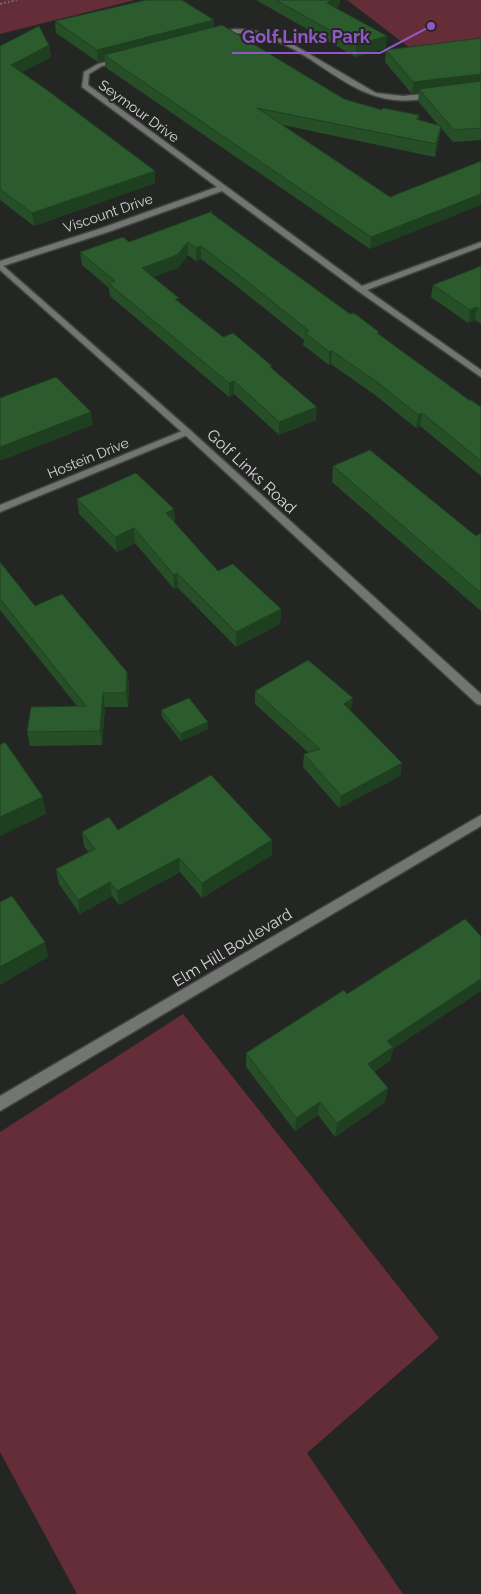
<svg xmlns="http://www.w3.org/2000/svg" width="481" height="1594" font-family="Raleway,sans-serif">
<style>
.green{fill:#642d38}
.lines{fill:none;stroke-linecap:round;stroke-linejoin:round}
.street-casing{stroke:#414341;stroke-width:3}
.secondary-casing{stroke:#414341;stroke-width:3}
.path{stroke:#696b69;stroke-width:2;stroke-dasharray:2 2;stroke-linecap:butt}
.street{fill:#727572;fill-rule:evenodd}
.secondary{fill:#727572;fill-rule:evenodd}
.wall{fill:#264f28}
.shaded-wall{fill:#1f4020}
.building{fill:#2c5c2e;stroke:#1f4020}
.labels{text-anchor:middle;stroke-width:4;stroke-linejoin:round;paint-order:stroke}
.far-street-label{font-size:14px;fill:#d5d7d5;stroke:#242624}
.street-label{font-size:16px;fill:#d5d7d5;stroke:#242624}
.leader{fill:none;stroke:#9257c4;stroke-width:2}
.callout-dot{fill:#9257c4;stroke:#242624;stroke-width:2}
.callout-label{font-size:18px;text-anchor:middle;font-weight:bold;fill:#9257c4;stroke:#242624;stroke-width:4;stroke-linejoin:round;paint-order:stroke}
</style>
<rect width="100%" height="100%" fill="#242624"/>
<!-- green -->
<g class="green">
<path d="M0,0H135L0,34Z"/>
<path d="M347,0H481V38L410,48Z"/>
<path d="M183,1014L439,1338L307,1453L403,1594H77L0,1452V1132Z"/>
</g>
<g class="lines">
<defs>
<g id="street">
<path d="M234,29L252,30L287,41L376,93L403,96L434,93L438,95C432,99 423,99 415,100C352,106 321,54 265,37C256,35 245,33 235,33C228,33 219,38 213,34Z"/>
<path d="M120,58L122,59V61L102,66L89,74L88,85L362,286L481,242V247L367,290L481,370V377L358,291L222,191L108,232L0,267V261L102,228L217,187L82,87L84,72L98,64Z"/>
<path d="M187,429L192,432L190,434L0,512V505Z"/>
<path d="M481,815V826L0,1111V1096Z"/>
</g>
<path id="secondary" d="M0,263L190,430L481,694V705L477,704L184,434L0,270Z"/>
</defs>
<!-- street casing -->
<use href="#street" class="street-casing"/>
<!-- secondary casing -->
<use href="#secondary" class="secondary-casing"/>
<!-- path -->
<path class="path" d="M0,4L17,0"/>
<!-- street -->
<use href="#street" class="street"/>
<!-- secondary -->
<use href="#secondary" class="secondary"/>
</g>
<!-- wall -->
<g class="wall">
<path d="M256,0H340L339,6L336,8L386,48L356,57Z"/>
<path d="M55,21L214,27L344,99L382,110L419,115V120L438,125L418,101L419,93L412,94L385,62L386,50L481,38V140L453,142L441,128L439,138L435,157L283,125L390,197L370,249L105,67V60L98,62L56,33Z"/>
<path d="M49,45L51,57L21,72L155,171V183L34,226L0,200V46Z"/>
<path d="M213,214L469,400L481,407V476L420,426L416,428L375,395L331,364L329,365L303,345L304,340L239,288L201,259L196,261L188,255L178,268L153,277L179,302L223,337L272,368L316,420L279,435L234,394L229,397L110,296L109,288L82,265L80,252L129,242Z"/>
<path d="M481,266V324L475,320L468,323L431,297L433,285Z"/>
<path d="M333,466L476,536L481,533V611L332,482Z"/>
<path d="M77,499L174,509L175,524L218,571L281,609L280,624L236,647L178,588L174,589L135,543L117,552L79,514Z"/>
<path d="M0,562L35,606L127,672L129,687L128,707H105L102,745L30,746L27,732L77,706L0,610Z"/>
<path d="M255,691L351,711L402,763L400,776L339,808L303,767L304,754L309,753L255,704Z"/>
<path d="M161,710L208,729L181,741L162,717Z"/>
<path d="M118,830L272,855L202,898L180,872L119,905L112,896L80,914L59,884L56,869L89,853L84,846L82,832Z"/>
<path d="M393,1049L390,1061L374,1072L388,1088L385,1102L335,1137L318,1115L295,1131L246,1067V1053Z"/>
</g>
<!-- shaded-wall -->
<g class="shaded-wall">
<path d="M331,0H340L339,6L326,14L327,3Z"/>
<path d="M214,20V31L104,55L105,60L98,62L97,50Z"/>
<path d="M387,36L386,48L356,57V45Z"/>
<path d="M49,45L51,57L13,77L11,65Z"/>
<path d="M481,74V86L419,89V93L412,94L413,82Z"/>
<path d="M441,126L439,138L435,157L436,144Z"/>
<path d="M155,171V183L34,226L32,213Z"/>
<path d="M481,194V205L370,249L371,237Z"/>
<path d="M188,242V255L178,268L143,281L142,268Z"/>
<path d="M201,246V259L196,261V248Z"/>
<path d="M477,307L475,320L468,323L470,310Z"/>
<path d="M332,351L331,364L329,365V352Z"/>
<path d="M234,381V394L229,397V383Z"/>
<path d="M317,407L316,420L279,435V422Z"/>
<path d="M91,412L93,425L0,461V447Z"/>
<path d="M422,413L420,426L416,428L418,415Z"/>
<path d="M174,509L175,524L166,513Z"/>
<path d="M134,528L135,543L117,552L115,537Z"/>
<path d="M177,573L178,588L174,589V575Z"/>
<path d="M281,609L280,624L236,647V632Z"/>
<path d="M127,672L129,687L128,707L126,693Z"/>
<path d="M103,693L105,707L102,745L100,731Z"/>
<path d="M353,698L351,711L344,704Z"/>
<path d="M208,722V729L181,741L180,734Z"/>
<path d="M402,763L400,776L339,808L341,796Z"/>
<path d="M43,797L46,814L0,836V817Z"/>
<path d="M272,840V855L202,898V883Z"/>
<path d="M179,858L180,872L119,905L117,891Z"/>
<path d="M110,882L112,896L80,914L78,900Z"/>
<path d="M45,942L48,957L0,985V967Z"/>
<path d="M481,979V991L393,1049L390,1061L365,1078L368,1064L387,1041Z"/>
<path d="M388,1088L385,1102L335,1137L337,1123Z"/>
<path d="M320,1102L318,1115L295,1131L296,1118Z"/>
</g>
<!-- building -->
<g class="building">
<path d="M146,0H182L214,20L97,50L55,21Z"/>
<path d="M276,0H331L327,3L387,36L356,45Z"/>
<path d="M222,25L344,99L382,110L383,108L419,115L416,119L441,126L436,144L257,108L390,197L481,161V194L371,237L104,55Z"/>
<path d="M39,26L49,45L11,65L47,90L155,171L32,213L0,189V46Z"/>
<path d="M481,38V74L413,82L386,50Z"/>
<path d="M481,81V128L454,130L419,89Z"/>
<path d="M213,211L211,213L350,314L354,313L379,332L377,333L469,400H471L481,407V461L422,413L418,415L377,382L332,351L329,352L304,332L309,331L239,275L201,246L196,248L188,242L177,255L142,268L179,298L175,299L223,337L233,333L272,366L270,367L317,407L279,422L234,381L229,383L109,284L115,281L80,252L123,237L129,242Z"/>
<path d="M481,266V310L477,307L470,310L433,285Z"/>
<path d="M56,377L91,412L0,447V398Z"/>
<path d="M370,450L476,536L481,533V593L333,466Z"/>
<path d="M136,473L174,509L166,513L218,571L233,564L281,609L236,632L177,573L174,575L134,528L115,537L77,499Z"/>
<path d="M0,562L35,606L62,594L127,672L126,693H103L100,731L27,732L31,707L86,706L0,599Z"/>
<path d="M308,660L353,698L344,704L402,763L341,796L304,754L320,749L255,691Z"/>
<path d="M189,698L208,722L180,734L161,710Z"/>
<path d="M5,742L43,797L0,817V745Z"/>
<path d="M211,775L272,840L202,883L179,858L117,891L110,882L78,900L56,869L95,849L82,832L109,817L118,830Z"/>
<path d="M12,896L45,942L0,967V902Z"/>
<path d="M465,919L481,936V979L387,1041L393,1047L368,1064L388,1088L337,1123L320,1102L296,1118L246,1053L344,990L347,994Z"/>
</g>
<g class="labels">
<!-- far-street labels -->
<g class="far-street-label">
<text transform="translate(139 111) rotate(36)" y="5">Seymour Drive</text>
<text transform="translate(108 213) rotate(-19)" y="5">Viscount Drive</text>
<text transform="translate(88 458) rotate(-22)" y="5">Hostein Drive</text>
</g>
<!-- street labels -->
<g class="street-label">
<text transform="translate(252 471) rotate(43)" y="6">Golf Links Road</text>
<text transform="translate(232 947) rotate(-31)" y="6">Elm Hill Boulevard</text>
</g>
</g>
<!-- callouts -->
<path class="leader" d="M431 26L380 53H232"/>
<circle class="callout-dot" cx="431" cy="26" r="5"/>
<g class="callout-label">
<text x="306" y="43">Golf Links Park</text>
</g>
</svg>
